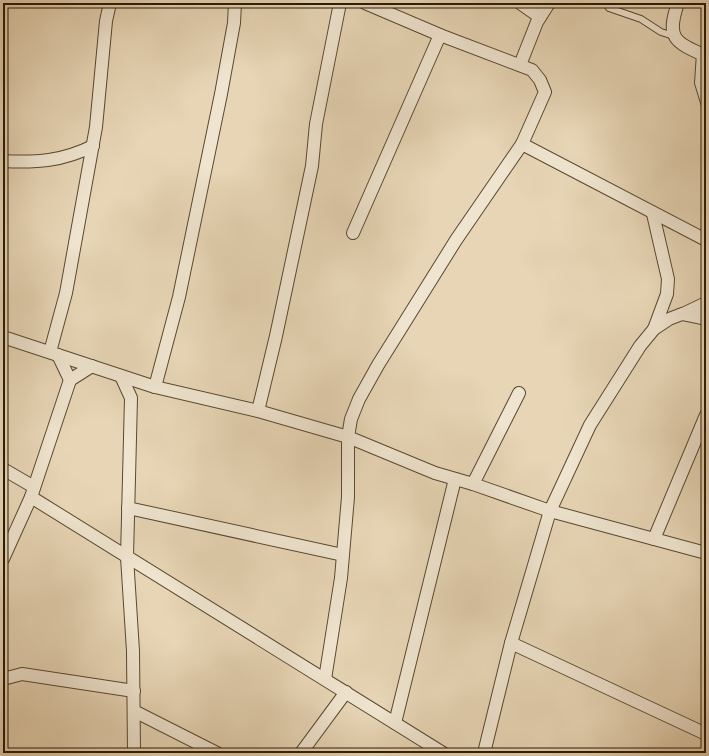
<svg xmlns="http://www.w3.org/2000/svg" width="709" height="756" font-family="'Libre Bodoni',serif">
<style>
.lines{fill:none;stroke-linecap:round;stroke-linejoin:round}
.lane-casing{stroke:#584932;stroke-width:8}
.street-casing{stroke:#584932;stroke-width:14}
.lane{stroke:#efe4cf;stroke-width:6}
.street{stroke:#efe4cf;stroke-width:12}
</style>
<rect width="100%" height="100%" fill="#e7d5b5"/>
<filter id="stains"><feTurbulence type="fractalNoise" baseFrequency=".005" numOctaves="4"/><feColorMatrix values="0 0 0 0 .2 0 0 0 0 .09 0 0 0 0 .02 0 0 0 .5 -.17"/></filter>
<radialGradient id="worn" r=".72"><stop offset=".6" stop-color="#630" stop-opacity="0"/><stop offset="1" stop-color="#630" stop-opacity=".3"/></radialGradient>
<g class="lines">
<defs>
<g id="lane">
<path d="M606,3L609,8L641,19L661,32L674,36"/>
<path d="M700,53L698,83L706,109"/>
</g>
<g id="street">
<path d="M520,3L540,17"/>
<path d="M678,3C666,38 674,42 706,56"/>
<path d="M520,65L537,22L549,3"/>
<path d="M522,144L706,240"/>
<path d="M3,161C36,163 63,161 93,146"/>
<path d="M653,214L668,279L667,294L654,329"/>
<path d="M353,233L440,35"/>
<path d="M683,314L706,303"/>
<path d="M706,319L682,314L669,319L654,329L640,346L590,425L550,511L511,643L706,734"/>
<path d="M3,337L155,387L258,411L348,437L435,473L473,484L550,511L706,553"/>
<path d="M50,352L66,293L96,127L106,21L110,3"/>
<path d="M58,355L70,380"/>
<path d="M121,376L131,398L127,557L133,651L134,753"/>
<path d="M155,387L179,297L221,94L234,23L235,3"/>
<path d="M258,411L276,336L312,166L316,124L340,3"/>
<path d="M3,469L34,487"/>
<path d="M473,484L519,393"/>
<path d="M31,497L443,753"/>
<path d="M128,508L343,555"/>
<path d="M654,539L706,415"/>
<path d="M3,559L31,497L70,380L92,366"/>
<path d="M3,679L22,674L134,691"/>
<path d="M325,679L341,578L348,497V437L351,419L359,399L378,365L456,240L522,144L545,92L540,80L532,70L440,35L365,3"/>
<path d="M134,711L217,753"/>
<path d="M395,723L455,479"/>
<path d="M301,753L346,692"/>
<path d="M484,753L511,643"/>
</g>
</defs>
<!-- lane casing -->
<use href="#lane" class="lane-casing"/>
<!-- street casing -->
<use href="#street" class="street-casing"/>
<!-- lane -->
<use href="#lane" class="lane"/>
<!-- street -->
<use href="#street" class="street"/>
</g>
<!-- margin -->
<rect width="709" height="756" fill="none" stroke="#e7d5b5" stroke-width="16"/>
<rect x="4" y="4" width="701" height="748" fill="none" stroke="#281a07" stroke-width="2"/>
<rect x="8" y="8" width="693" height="740" fill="none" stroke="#281a07"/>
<rect width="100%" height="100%" filter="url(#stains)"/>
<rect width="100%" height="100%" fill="url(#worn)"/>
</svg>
